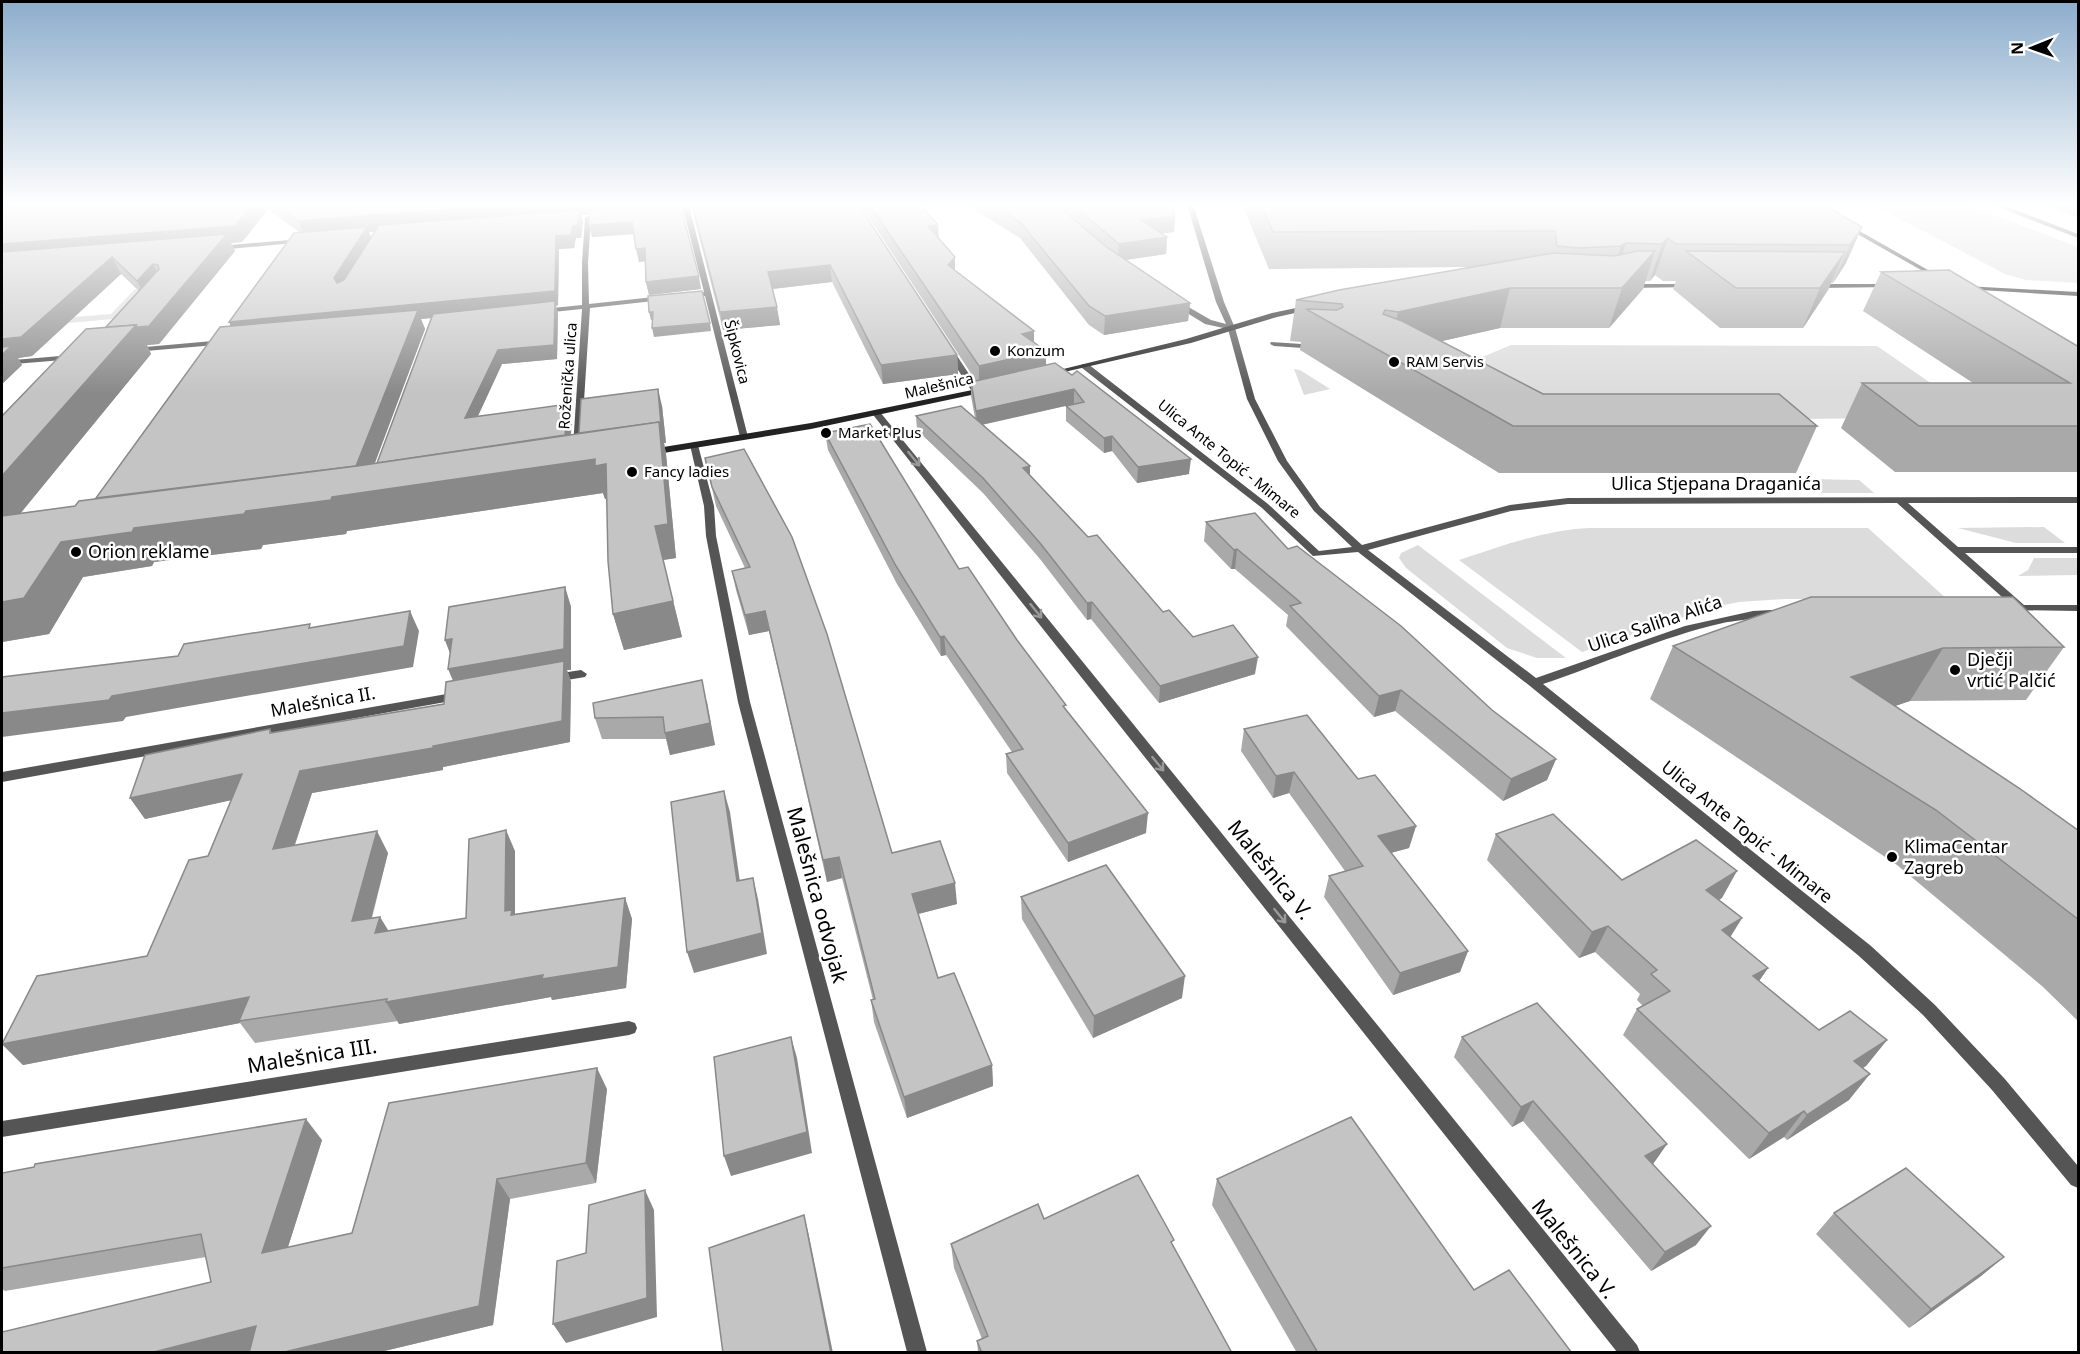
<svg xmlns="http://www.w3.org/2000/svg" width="2080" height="1354" font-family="'Noto Sans',sans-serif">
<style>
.green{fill:#dcdcdc}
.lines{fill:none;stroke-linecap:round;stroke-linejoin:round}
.street{fill:#555;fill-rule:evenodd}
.secondary{fill:#222;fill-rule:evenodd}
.wall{fill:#a9a9a9;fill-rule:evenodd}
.shaded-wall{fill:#898989}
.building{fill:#c4c4c4;stroke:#898989;stroke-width:1.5}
.oneway{stroke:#999}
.poi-dot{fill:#000;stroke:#fff;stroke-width:2}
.labels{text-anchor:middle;stroke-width:5;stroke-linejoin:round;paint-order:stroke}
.far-poi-label{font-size:15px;fill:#000;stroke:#fff;text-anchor:start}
.far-street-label{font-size:15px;fill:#000;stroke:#fff}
.street-label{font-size:18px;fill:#000;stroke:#fff}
.poi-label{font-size:18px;fill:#000;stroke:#fff;text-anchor:start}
.near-street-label{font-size:21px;fill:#000;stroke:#fff}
</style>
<rect width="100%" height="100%" fill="#fff"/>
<!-- green -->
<g class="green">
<path d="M1872,204L1987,205L1974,207L2078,247V283L2026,280L2005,274Z"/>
<path d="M135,289L148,291L125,318L68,323L74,317L111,314Z"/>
<path d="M1511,345L1877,346L1980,417L1800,419L1530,417L1447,372Z"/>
<path d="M1294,369L1300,370L1330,389L1304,395Z"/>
<path d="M1808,479L1859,480L1874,493H1822Z"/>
<path d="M2044,527L2065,543H2016L1958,528Z"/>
<path d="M1590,528H1868L1947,599H1785L1739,602L1709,608L1582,652L1459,560C1502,546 1544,530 1590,528Z"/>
<path d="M1418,545L1566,658H1537L1507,648L1406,568L1399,558L1401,553Z"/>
<path d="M2034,558H2078V575L2018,576L2028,570Z"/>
</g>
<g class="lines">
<!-- street -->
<g class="street">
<path d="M682,204H688L690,210L748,437L747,439H741L740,437L705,296L686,298L682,296L704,292L684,212L667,214L664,212L683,209Z"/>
<path d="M1187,204H1193L1224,302L1235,328L1255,399L1287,461L1320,507L1362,545L1510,505L1568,498L2078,497V503H1908L1958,547H2078V553H1965L2024,605H2078V611L2006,610L2004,608L2006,606L2011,605L1897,503L1568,504L1511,511L1368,550L1536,678L1685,626L1753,611L1789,609L1791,611C1784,617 1736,620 1723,623C1661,637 1603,664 1543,684L1871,946L1935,1005L2004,1078L2078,1166V1188L2071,1185L1992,1090L1923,1015L1859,956L1530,686L1358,552L1313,556L1262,508L1082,368V364H1088L1268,504L1319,551L1352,547L1314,511L1278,461L1247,399L1228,329L1205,324L1171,303L1178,301L1211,320L1226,324L1216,302Z"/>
<path d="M1990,204H2000L2078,234V238Z"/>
<path d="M588,216L591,218L588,263L589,304L663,296L667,298L663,300L590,308L581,447L577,450L573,447L582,309L543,313L539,311L543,309L582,305V263L585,218Z"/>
<path d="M302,239L305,241L304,242L218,250L215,248L218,246Z"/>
<path d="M224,340H227V344L134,352L130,350L134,348Z"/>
<path d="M1271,342L1317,345L1321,347L1317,349L1274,346L1270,344Z"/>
<path d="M946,348H952L980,391L979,393H973L945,350Z"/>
<path d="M72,355L76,357L75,359L2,365V361Z"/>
<path d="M877,411L880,412L1637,1345L1640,1352H1617L874,416L873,414Z"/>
<path d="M694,442L698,445L714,506L716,536L750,702L927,1352H907L738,702L706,536L704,506L690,445Z"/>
<path d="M581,670L587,674L585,677L555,682L549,678L555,674Z"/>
<path d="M458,692L464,696L462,699L2,782V772Z"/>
<path d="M629,1021L635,1023L637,1028L635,1033L629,1035L2,1137V1121Z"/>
</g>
<!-- secondary -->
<g class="secondary">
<path d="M1845,225H1849L1942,278L1937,279L1845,227Z"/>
<path d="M1690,284L1693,286L1692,287L1629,288L1626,286L1629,284Z"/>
<path d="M1891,284L1894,286L1893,287L1815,288L1812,286L1815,284Z"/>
<path d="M1965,286L2078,292V296L1963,289L1962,288Z"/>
<path d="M1310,305H1313V309L1277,317L1191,343L1051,375L1047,373L1186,339L1272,313Z"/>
<path d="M987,387L991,389L990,391L811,429L651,455L646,452L651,449L811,423Z"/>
</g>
</g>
<!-- wall -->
<g class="wall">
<path d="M2,204H680L701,289L649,295L646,282L645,261L639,262L634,234L592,237L590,214L581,215L583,222L581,238H576L574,248L559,249L558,305L556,306L558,314L557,359L502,364L478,416L572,419L571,435L579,433L662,406L666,443H664L666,454L676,558L663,560L682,637L624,650L613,614L607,499H605L603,493L347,531L346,534L263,545L261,549L154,562L152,566L83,577L49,634L2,642V416L106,327L139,291L121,274L32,356L18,358L22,365L2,384ZM268,209L299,232L230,326L96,498L75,506L20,513L151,354L147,345L159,344L235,251L231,243L242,242ZM375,231L371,238L369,232ZM431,318L377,463H375L425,329L421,319Z"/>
<path d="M689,204H858L957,355L958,374L883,384L832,282L773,289L780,325L723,330L692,209Z"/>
<path d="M860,204H920L955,270L1034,331V342L1046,365L1189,474L1137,483L1112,451L1104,453L1066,421V406L1074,404L983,424L1088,537L1163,612L1193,637L1255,674L1159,703L1091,619L1087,620L1040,559L983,493L917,430L916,416L975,418L971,396V382L976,381Z"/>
<path d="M965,204H1172L1175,216L1174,232L1161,233L1167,237L1166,254L1125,260L1190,303L1188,321L1104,335L1089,325L1020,238Z"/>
<path d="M1242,204H1823L1862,227L1846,263L1833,283H1831L1828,290L1803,328H1720L1673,289L1676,281H1663L1655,275L1650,281H1645L1643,289L1609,328H1500L1442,341L1543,394L1817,426L1796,473H1499L1300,350L1301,342L1290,341L1296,300L1470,267L1269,269Z"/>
<path d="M2042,204H2079V218Z"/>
<path d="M1881,272L2079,347V472H1895L1841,428L1862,383H1973L1863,311Z"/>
<path d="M825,433L959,569L1017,640L1066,710L1146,833L1068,862L1007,773L1006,754L1012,752L946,655L941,656L897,584L828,450Z"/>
<path d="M705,458L892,853L957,904L918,914L938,978L992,1065L993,1086L907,1118L874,1022L871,1000H873L842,878L827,882L769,631L749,635L736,590L732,571L745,568L716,506Z"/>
<path d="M1206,522L1288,549L1492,710L1556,759L1547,780L1503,801L1395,711L1374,717L1286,626L1288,615L1235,569H1231L1204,541Z"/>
<path d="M565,587L571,607V670H567L571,682L570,742L443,767V770L312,793L295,845L388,853L372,918L380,917L388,931L466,918L515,851V914L625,898L632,919L626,988L552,1000L551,997L399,1024L398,1021L255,1043L240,1023L23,1065L2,1044L147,956L208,856L231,800L145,819L130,798L270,729L272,733L444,704L453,681L450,653L445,640Z"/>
<path d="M1673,646L2064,647L2026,700L1910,701L1895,706L2079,831V1022L2042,986L1897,865L1650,699Z"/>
<path d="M707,701L715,745L670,755L666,739H602L595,718Z"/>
<path d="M1244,729L1358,779L1416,826L1409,848L1391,853L1468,951L1460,972L1393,995L1324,897L1329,876L1345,871L1289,793L1273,798L1241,751Z"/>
<path d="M1496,834L1622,880L1722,898L1719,900L1742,918L1730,937L1768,968L1759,981L1819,1030L1887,1040L1866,1066L1863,1068L1849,1100L1787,1140L1784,1137L1749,1159L1623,1035L1637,1009L1643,1006L1637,1000L1640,994L1595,952L1579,958L1487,860Z"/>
<path d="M1021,897L1182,998L1093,1038L1022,919Z"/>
<path d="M1462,1037L1667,1144L1653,1164L1696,1245L1651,1271L1523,1121L1512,1127L1454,1057Z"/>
<path d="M607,1089L596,1183L510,1199L493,1325L376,1353H249V1351L245,1353H2L211,1282L206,1257L5,1291L2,1289V1173L322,1140L288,1247L352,1233Z"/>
<path d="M1217,1179L1474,1290L1572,1353H1297L1212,1205Z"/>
<path d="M1834,1213L2004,1257L1981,1276L1909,1328L1816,1234Z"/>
<path d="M1044,1219L1173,1245L1232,1353H978L977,1341L982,1339L954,1268L951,1244Z"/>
</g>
<!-- shaded-wall -->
<g class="shaded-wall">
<path d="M253,204H267L268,209L242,242L231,243L235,251L159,344L147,345L151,354L2,536V476L104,330L219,244L2,261V244Z"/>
<path d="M510,204H680V207L581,215L583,222L581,238H576L574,248L559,249L558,305L556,306L558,314L557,359L502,364L470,433L465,418L498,350L554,306L421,319L425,329L365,489L235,337L229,322L556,236L573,226L579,215L369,232L372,240L339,292L305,237L298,221Z"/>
<path d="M1175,216L1174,232L1140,236L1141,220Z"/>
<path d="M632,222L635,234L592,237L589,225Z"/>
<path d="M938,225L939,242L928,226Z"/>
<path d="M1862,227L1846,263L1833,283L1850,245Z"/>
<path d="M1167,237L1166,254L1118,261L1119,244Z"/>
<path d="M1668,238L1655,275L1650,281L1662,244Z"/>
<path d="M1626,243L1614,281L1610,284L1621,246Z"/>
<path d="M645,248L647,261L639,262L636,249Z"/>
<path d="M1655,251L1643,289L1609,328L1622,288Z"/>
<path d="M1845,252L1828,290L1803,328L1820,288Z"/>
<path d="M112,257L121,274L32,356L18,358L22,365L2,384V339Z"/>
<path d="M955,257V274L948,265Z"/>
<path d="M153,264L161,281L146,298L137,281Z"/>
<path d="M830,265L832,282L771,289L768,272Z"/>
<path d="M699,276L701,289L649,295L646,282Z"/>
<path d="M1510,288L1500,328L1389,353L1398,312Z"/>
<path d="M1190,303L1188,321L1104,335L1105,316Z"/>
<path d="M777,307L780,325L723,330L720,312Z"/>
<path d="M649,312H653L655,320H651Z"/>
<path d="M710,323L711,331L654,337L652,328Z"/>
<path d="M1034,331V350L1022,334Z"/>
<path d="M1046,351V370L979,386V366Z"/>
<path d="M957,355L958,374L883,384L881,365Z"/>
<path d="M658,389L662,406L666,443H664L666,454L676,558L663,560L682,637L624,650L613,614L655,526L661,444L584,456Z"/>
<path d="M1074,389V404L977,426L976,411Z"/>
<path d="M568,404L572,419L569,458L381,487Z"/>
<path d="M1112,436V451L1104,453V438Z"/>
<path d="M595,459L606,464L615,497L605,499L603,493L347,531L346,534L263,545L261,549L154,562L152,566L83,577L49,634L2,642V602L61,542L134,528L332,497Z"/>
<path d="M1191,459L1189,474L1137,483L1138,467Z"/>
<path d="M1030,466V481L1023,468Z"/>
<path d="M1237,549L1235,569H1231L1234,550Z"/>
<path d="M565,587L571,607V670H567L571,682L570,742L443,767V770L312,793L286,870L273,849L300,771L433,746L457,690L448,669Z"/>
<path d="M1092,602L1091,619L1087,620V603Z"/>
<path d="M410,611L419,631L413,667L126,717L123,721L2,737V713L112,696Z"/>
<path d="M765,611L769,631L749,635L745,615Z"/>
<path d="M944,636L946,655L941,656L940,637Z"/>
<path d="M452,639L453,661L445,640Z"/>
<path d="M1943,648L1910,701L1820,731L1851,677Z"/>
<path d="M1258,657L1255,674L1159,703L1160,686Z"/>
<path d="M702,680L715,745L670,755L665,733Z"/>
<path d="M1401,690L1395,711L1374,717L1379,696Z"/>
<path d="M1556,759L1547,780L1503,801L1511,779Z"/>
<path d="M1294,772L1289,793L1273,798L1276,776Z"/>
<path d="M242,774L255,795L145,819L130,798Z"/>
<path d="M724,791L730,812L743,903L737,881Z"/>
<path d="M1148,813L1146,833L1068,862V843Z"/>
<path d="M1416,826L1409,848L1372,858L1378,836Z"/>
<path d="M506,830L515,851V917L505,911Z"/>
<path d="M377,831L388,853L365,942L352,921Z"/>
<path d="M839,857L842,878L827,882L823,860Z"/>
<path d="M1737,871L1722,898L1691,916L1706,890Z"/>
<path d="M753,878L758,899L767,954L694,973L687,952Z"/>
<path d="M955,883L957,904L914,915L912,894Z"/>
<path d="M625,898L632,919L626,988L552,1000L551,997L399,1024L386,1002Z"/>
<path d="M380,917L393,938L375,933Z"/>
<path d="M1742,918L1726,944L1722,930Z"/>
<path d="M1608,926L1595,952L1579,958L1592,932Z"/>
<path d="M1468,951L1460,972L1393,995L1400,973Z"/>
<path d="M1768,968L1750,994L1753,976Z"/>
<path d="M1185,976L1182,998L1093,1038L1094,1016Z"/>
<path d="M249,997L239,1021L240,1023L23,1065L2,1044Z"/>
<path d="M791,1037L797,1058L812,1153L731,1176L724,1156Z"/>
<path d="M1887,1040L1866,1066L1834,1086L1854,1061Z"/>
<path d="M992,1065L993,1086L907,1118L904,1097Z"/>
<path d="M597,1068L607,1089L596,1183L586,1163Z"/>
<path d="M1870,1074L1849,1100L1787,1140L1807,1115Z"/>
<path d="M1533,1101L1523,1121L1512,1127L1521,1107Z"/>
<path d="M1804,1111L1784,1137L1749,1159L1769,1133Z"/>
<path d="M306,1119L322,1140L280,1272L262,1253Z"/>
<path d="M1667,1144L1653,1164L1632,1175L1645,1156Z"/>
<path d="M497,1179L510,1199L493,1325L376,1353H280Z"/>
<path d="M645,1190L654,1210L657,1317L566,1343L553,1324Z"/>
<path d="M804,1215L809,1236L833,1353H831Z"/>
<path d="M1711,1226L1696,1245L1651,1271L1665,1252Z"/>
<path d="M2004,1257L1981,1276L1909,1328L1931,1309Z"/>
<path d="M256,1326L276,1345L245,1353H150Z"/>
</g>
<!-- building -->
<g class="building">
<path d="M2,204H253L235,226L2,244Z"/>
<path d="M277,204H510L298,221Z"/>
<path d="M659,204H680L699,276L646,282L645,248L636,249L632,222L589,225L590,210Z"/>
<path d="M692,204H858L957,355L881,365L830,265L768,272L777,307L720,312Z"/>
<path d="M869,204H920L938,225L928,226L955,257L948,265L1034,331L1022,334L1046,351L979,366Z"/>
<path d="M990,204H1056L1105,246L1190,303L1105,316L1089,306L1020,222Z"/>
<path d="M1072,204H1172L1175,216L1141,220L1167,237L1119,244Z"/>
<path d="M1261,204H1823L1862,227L1850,245L1676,244L1668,238L1662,244L1626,243L1621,246L1580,248L1557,246L1555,231L1273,232Z"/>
<path d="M579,210L578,225L573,226L571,235L556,236L555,291L229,322L294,233L367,227L334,278L337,283L344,280L379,225Z"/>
<path d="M227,234L149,326L137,327L136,325L106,327L159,269L158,265L153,264L137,281L112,257L21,337L2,339V252Z"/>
<path d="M1638,251H1655L1622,288H1510L1398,312L1385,310L1383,314L1402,321L1543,394H1779L1817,426H1513L1306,309L1337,310L1343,307L1342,304L1296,300L1339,290L1553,253L1615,256Z"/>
<path d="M1686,251L1845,252L1820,288H1736Z"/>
<path d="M1949,270L2079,347V426H1919L1862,383H2070L1881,272Z"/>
<path d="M702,291L710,323L652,328L653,312H649L648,296Z"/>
<path d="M555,301L554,345L498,350L465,418L568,404L565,435L377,463L433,314Z"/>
<path d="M418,310L356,466L96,498L220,327Z"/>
<path d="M136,325L2,476V416L86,329Z"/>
<path d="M11,346L2,355V347Z"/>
<path d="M1055,363L1072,375L1077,371L1191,459L1138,467L1112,436L1104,438L1066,406L1084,402L1074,389L976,411L971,382Z"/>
<path d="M658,389L661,425H660L659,422L579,433L581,399Z"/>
<path d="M961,406L1030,466L1023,468L1088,537L1097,535L1163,612L1169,610L1193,637L1233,625L1258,657L1160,686L1092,602L1087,603L1040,543L983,478L916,416Z"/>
<path d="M659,422L668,524L655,526L673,601L613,614L608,561L606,464L595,466V459L332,497L331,500L246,511L244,514L134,528L132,532L61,542L24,598L2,602V516L75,506L79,501L357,466Z"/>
<path d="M870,424L959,569L968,567L1017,640L1066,705L1063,706L1148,813L1068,843L1006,754L1023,749L944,636L940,637L896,566L825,433Z"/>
<path d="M744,449L792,537L827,634L892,853L940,841L955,883L912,894L938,978L954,973L992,1065L904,1097L871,1000L875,999L839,857L823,860L765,611L745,615L732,571L750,567L712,487L705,458Z"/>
<path d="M1255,513L1288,549L1297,546L1401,626L1492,710L1556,759L1511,779L1401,690L1379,696L1290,606L1301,603L1237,549L1234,550L1206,522Z"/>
<path d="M565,587L564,649L448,669L452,639L445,640L449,607Z"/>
<path d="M1811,597H2013L2064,647L1943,648L1851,677L2019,788L2079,831V920L1936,810L1673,646Z"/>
<path d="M410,611L404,646L112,696L109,700L2,713V677L178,656L184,644L310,624L309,628Z"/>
<path d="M564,661L562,721L433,746V748L300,771L273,849L377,831L352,921L380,917L375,933L466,918L469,839L506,830L505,911L512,910L511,915L625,898L618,967L542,979L543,975L386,1002L387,999L239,1021L249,997L2,1044L37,976L147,956L189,860L208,856L242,774L130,798L145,755L270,729V733L444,704L446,682Z"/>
<path d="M702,680L710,723L665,733L663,717L595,718L593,703Z"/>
<path d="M1307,715L1358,779L1375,775L1416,826L1378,836L1468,951L1400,973L1329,876L1363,866L1294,772L1276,776L1244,729Z"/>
<path d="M724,791L737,881L753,878L762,933L687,952L671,802Z"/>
<path d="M1553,814L1622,880L1696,840L1737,871L1706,890L1742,918L1722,930L1768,968L1753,976L1819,1030L1850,1011L1887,1040L1854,1061L1870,1074L1807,1115L1804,1111L1769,1133L1637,1009L1670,991L1651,974L1657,970L1608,926L1592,932L1496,834Z"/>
<path d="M1106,865L1185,976L1094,1016L1021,897Z"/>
<path d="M1537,1003L1667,1144L1645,1156L1711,1226L1665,1252L1533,1101L1521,1107L1462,1037Z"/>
<path d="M791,1037L807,1132L724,1156L714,1057Z"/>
<path d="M597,1068L586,1163L497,1179L479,1306L280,1353H249L256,1326L150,1353H2V1332L211,1282L201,1234L2,1268V1173L34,1167L35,1164L306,1119L262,1253L352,1233L389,1103Z"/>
<path d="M1351,1117L1474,1290L1509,1270L1572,1353H1318L1217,1179Z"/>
<path d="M1906,1168L2004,1257L1931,1309L1834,1213Z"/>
<path d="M1138,1175L1174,1240L1171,1242L1232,1353H982L977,1341L988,1336L951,1244L1038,1204L1044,1219Z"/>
<path d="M645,1190L647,1298L553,1324L557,1261L586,1253L589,1205Z"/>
<path d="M804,1215L831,1353H723L709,1248Z"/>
</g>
<!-- one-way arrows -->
<defs><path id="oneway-shaft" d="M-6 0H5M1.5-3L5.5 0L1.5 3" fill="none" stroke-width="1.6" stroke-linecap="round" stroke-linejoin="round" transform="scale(1.5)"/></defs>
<g class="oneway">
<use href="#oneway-shaft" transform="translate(914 459) rotate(51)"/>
<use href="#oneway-shaft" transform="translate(1036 611) rotate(51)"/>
<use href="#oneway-shaft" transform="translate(1158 764) rotate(51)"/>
<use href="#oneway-shaft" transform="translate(1280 916) rotate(51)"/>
</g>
<!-- sky -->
<linearGradient id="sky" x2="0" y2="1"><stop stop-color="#8cadcc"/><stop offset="0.52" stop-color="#fff"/><stop offset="1" stop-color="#fff" stop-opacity="0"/></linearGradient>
<rect width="2080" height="394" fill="url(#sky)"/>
<!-- markers -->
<g class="poi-dot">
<circle cx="995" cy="351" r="6"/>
<circle cx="1394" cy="362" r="6"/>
<circle cx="826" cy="433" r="6"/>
<circle cx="632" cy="472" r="6"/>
<circle cx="76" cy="552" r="6"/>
<circle cx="1955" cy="670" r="6"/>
<circle cx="1892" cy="857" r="6"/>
</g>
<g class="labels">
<!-- far-poi labels -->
<g class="far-poi-label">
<text x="1007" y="356">Konzum</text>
<text x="1406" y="367">RAM Servis</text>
<text x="838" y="438">Market Plus</text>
<text x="644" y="477">Fancy ladies</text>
</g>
<!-- far-street labels -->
<g class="far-street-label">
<text transform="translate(737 352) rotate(76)" y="5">Šipkovica</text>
<text transform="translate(568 376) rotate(-86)" y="5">Roženička ulica</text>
<text transform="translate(939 386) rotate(-13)" y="5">Malešnica</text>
<text transform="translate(1229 459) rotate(39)" y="5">Ulica Ante Topić - Mimare</text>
</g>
<!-- street labels -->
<g class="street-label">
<text x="1716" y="490">Ulica Stjepana Draganića</text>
<text transform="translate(1655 624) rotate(-19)" y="6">Ulica Saliha Alića</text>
<text transform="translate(323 702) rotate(-10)" y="6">Malešnica II.</text>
<text transform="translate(1747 832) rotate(39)" y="6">Ulica Ante Topić - Mimare</text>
</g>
<!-- poi labels -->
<g class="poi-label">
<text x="88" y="558">Orion reklame</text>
<text x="1967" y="666">Dječji<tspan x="1967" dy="21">vrtić Palčić</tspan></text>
<text x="1904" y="853">KlimaCentar<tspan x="1904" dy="21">Zagreb</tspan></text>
</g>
<!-- near-street labels -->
<g class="near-street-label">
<text transform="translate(1270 870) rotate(51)" y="7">Malešnica V.</text>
<text transform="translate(817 895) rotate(75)" y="7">Malešnica odvojak</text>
<text transform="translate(312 1056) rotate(-9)" y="7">Malešnica III.</text>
<text transform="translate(1574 1249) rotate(51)" y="7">Malešnica V.</text>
</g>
</g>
<!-- border -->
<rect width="2080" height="1354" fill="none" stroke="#000000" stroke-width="6"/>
<!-- north arrow -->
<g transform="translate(2032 48) rotate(269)" stroke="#ffffff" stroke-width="4.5" paint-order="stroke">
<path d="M0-4.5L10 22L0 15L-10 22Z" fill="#000000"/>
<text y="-9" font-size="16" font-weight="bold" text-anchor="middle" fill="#000000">N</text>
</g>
</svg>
